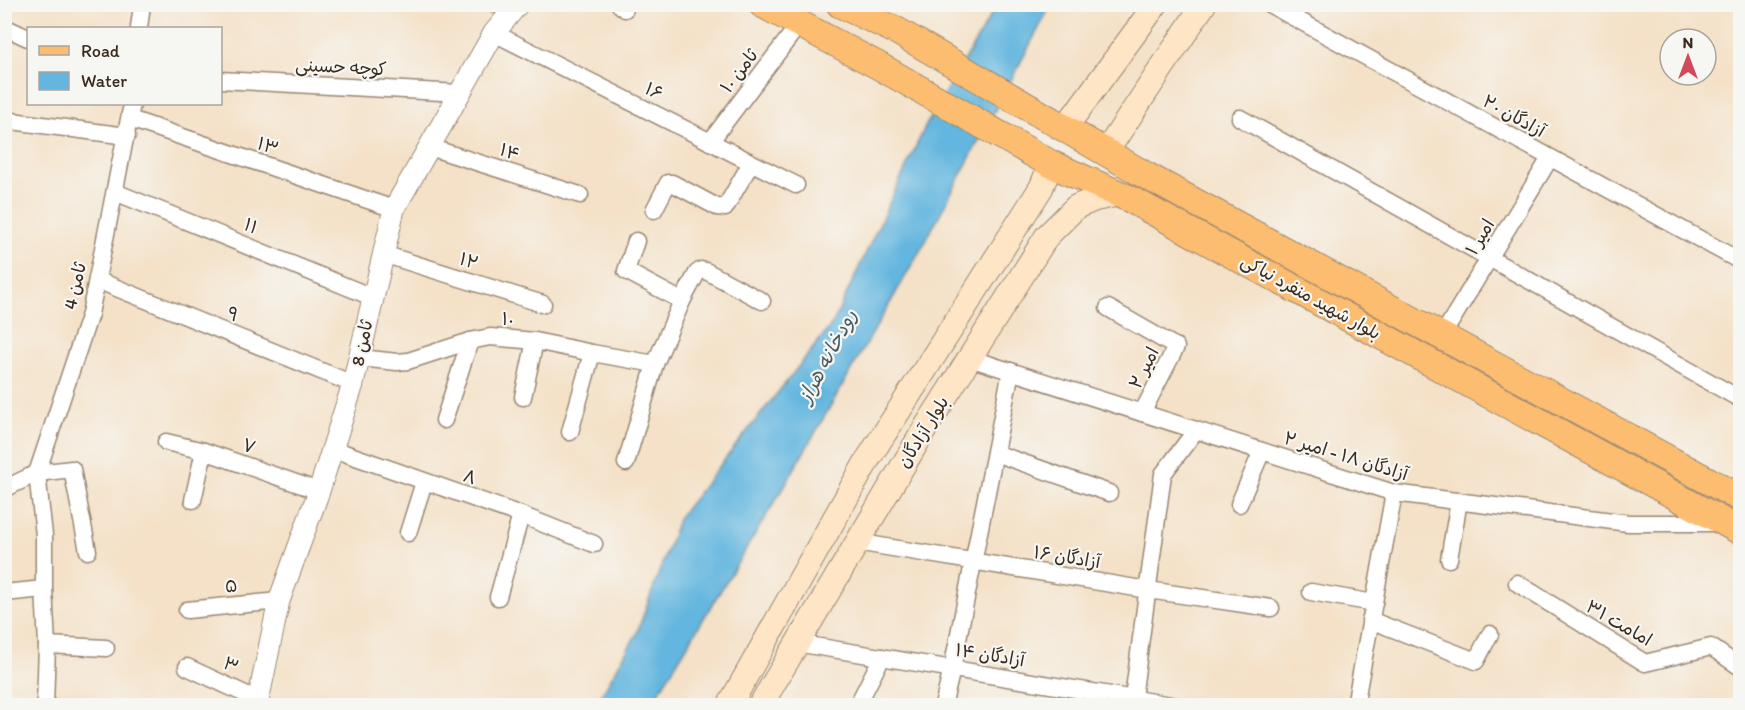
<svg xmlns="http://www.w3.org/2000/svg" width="1745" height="710" font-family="Itim,'Playpen Sans Arabic',sans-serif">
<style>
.water{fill:#64b6df;stroke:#50707e;stroke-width:1.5}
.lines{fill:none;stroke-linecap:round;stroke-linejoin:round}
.minor-casing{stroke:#988672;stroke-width:19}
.tertiary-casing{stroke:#988672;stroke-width:23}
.secondary-casing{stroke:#988672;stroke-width:26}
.primary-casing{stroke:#988672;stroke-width:29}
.minor{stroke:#fff;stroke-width:16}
.tertiary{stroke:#fff;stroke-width:21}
.secondary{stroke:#fee5c5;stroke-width:24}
.primary{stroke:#fcbd6f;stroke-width:27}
.labels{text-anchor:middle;stroke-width:4.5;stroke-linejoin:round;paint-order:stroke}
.street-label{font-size:18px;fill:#3b2a1e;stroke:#f6f6f2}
.water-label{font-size:20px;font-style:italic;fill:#495b62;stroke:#f6f6f2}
</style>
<rect width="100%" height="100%" fill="#f6f6f2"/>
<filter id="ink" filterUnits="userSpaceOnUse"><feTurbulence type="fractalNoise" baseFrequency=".0167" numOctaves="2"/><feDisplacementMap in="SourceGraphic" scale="12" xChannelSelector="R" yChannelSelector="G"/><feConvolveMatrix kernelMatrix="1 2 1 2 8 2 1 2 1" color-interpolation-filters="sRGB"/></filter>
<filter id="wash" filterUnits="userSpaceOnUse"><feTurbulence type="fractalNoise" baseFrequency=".008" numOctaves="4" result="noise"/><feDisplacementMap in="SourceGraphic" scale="24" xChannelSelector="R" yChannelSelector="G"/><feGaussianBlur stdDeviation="1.35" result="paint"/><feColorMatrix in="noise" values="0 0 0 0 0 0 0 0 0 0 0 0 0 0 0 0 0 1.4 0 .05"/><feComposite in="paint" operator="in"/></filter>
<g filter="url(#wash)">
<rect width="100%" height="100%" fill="#f4e1c7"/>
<!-- water -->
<path class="water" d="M997,5H1051L923,246L782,490L651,705L595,706L637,633L679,517L833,323L925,127Z"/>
</g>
<g filter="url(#ink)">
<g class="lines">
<defs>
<g id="minor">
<path d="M495,4L513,10"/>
<path d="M619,4L625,9"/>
<path d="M1269,4L1740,261"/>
<path d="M4,27L28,38"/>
<path d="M139,28L142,4"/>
<path d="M494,33L796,185"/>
<path d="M220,80L460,93"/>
<path d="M1240,118L1740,399"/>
<path d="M130,119L394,209"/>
<path d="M4,120L127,136"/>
<path d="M710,142L800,23"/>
<path d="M429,147L580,195"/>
<path d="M115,192L372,297"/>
<path d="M654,210L668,183H672L717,207L725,208L751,163"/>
<path d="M383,254L543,304"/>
<path d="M97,280L353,384"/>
<path d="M682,301L697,273L701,270L706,271L762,301"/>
<path d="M1108,308L1176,347L1142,413"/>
<path d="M1442,336L1550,158"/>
<path d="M360,358L397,362L408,361L470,341L490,337L535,341L592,353L655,364"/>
<path d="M969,358L1394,493L1628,523H1720"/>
<path d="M523,397L535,341"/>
<path d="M444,420L470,341"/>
<path d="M570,432L592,353"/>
<path d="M166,442L204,451L319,491"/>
<path d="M333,449L521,515L594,544"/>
<path d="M995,453L1109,493"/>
<path d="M626,463L655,364L682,301L626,271L636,241"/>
<path d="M4,489L37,473L72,469L88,551"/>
<path d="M193,500L204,451"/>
<path d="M1239,504L1262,451"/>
<path d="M408,533L424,482"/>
<path d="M856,542L1148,590L1271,608"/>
<path d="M1449,559L1459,501"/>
<path d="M1517,583L1645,663L1711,647L1740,667"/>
<path d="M1311,592L1374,603"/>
<path d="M4,593L44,589"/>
<path d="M498,597L521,515"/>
<path d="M187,610L279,601"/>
<path d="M1370,620L1476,661L1490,634"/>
<path d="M796,643L1177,706"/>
<path d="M47,645L106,648"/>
<path d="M187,667L258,700"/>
<path d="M1133,698L1163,474L1196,430"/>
<path d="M45,706L47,645L44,589V535L37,473L90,314L132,104"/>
<path d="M857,706L882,657"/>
<path d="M943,706L952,669L1011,371"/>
<path d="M1355,706L1394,493"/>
</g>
<path id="tertiary" d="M257,706L279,601L319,491L353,384L394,209L494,33L518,4"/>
<g id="secondary">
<path d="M1065,128L1156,4"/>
<path d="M1106,152L1204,4"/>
<path d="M729,706L868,459L1041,188L1051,164"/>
<path d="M760,706L926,427L1047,236L1076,207L1095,199L1119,194"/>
</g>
<g id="primary">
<path d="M762,4L879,66L1051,164L1130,199L1740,531"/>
<path d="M840,4L897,31L1145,175L1740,498"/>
</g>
</defs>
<!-- minor casing -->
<use href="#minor" class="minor-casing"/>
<!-- tertiary casing -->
<use href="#tertiary" class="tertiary-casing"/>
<!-- secondary casing -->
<use href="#secondary" class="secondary-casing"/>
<!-- primary casing -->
<use href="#primary" class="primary-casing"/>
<!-- minor -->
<use href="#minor" class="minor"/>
<!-- tertiary -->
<use href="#tertiary" class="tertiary"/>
<!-- secondary -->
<use href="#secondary" class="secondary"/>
<!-- primary -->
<use href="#primary" class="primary"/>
</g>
</g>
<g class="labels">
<!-- street labels -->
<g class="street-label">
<text transform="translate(341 67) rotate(3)" y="6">کوچه حسینی</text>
<text transform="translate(739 71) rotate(-53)" y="6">ثامن ۱۰</text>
<text transform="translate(654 91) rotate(27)" y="6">۱۶</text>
<text transform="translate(1514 116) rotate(29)" y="6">آزادگان ۲۰</text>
<text transform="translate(268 146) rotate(19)" y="6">۱۳</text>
<text transform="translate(510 152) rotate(18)" y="6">۱۴</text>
<text transform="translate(251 226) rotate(22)" y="6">۱۱</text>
<text transform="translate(1480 237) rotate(-59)" y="6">امیر ۱</text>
<text transform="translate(469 261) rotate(18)" y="6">۱۲</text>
<text transform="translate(75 286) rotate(-77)" y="6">ثامن 4</text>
<text transform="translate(1311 297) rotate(29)" y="6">بلوار شهید منفرد نیاکی</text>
<text transform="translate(233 314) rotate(22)" y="6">۹</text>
<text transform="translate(508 319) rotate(5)" y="6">۱۰</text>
<text transform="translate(362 343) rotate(-78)" y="6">ثامن 8</text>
<text transform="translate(1144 368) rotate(-63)" y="6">امیر ۲</text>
<text transform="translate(923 432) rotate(-58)" y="6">بلوار آزادگان</text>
<text transform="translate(249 446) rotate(19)" y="6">۷</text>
<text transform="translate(1346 456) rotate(17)" y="6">آزادگان ۱۸ - امیر ۲</text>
<text transform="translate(470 477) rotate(19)" y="6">۸</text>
<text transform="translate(1067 557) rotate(9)" y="6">آزادگان ۱۶</text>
<text transform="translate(231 586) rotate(-6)" y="6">۵</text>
<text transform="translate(1619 623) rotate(30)" y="6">امامت ۳۱</text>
<text transform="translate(990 655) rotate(9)" y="6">آزادگان ۱۴</text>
<text transform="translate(231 665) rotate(25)" y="6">۳</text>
</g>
<!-- water labels -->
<g class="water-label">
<text transform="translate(827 356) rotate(-62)" y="7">رودخانه هراز</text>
</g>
</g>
<!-- margin -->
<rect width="1745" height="710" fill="none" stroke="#f6f6f2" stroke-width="24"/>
<!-- legend -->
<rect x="27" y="27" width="195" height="78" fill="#f6f6f2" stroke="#aba49d" stroke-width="1.5"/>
<rect x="39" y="46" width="30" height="9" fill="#fcbd6f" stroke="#aba49d" stroke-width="1.5"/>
<text x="81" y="57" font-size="18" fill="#3b2a1e">Road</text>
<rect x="39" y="72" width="30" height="18" fill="#64b6df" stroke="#aba49d" stroke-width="1.5"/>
<text x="81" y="87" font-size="18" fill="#3b2a1e">Water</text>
<!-- north arrow -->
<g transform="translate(1688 57)"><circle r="28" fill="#f6f6f2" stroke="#aba49d" stroke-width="1.5"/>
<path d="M0-4.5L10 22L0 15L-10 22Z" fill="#d1495b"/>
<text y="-9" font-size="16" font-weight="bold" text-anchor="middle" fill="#3b2a1e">N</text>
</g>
</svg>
